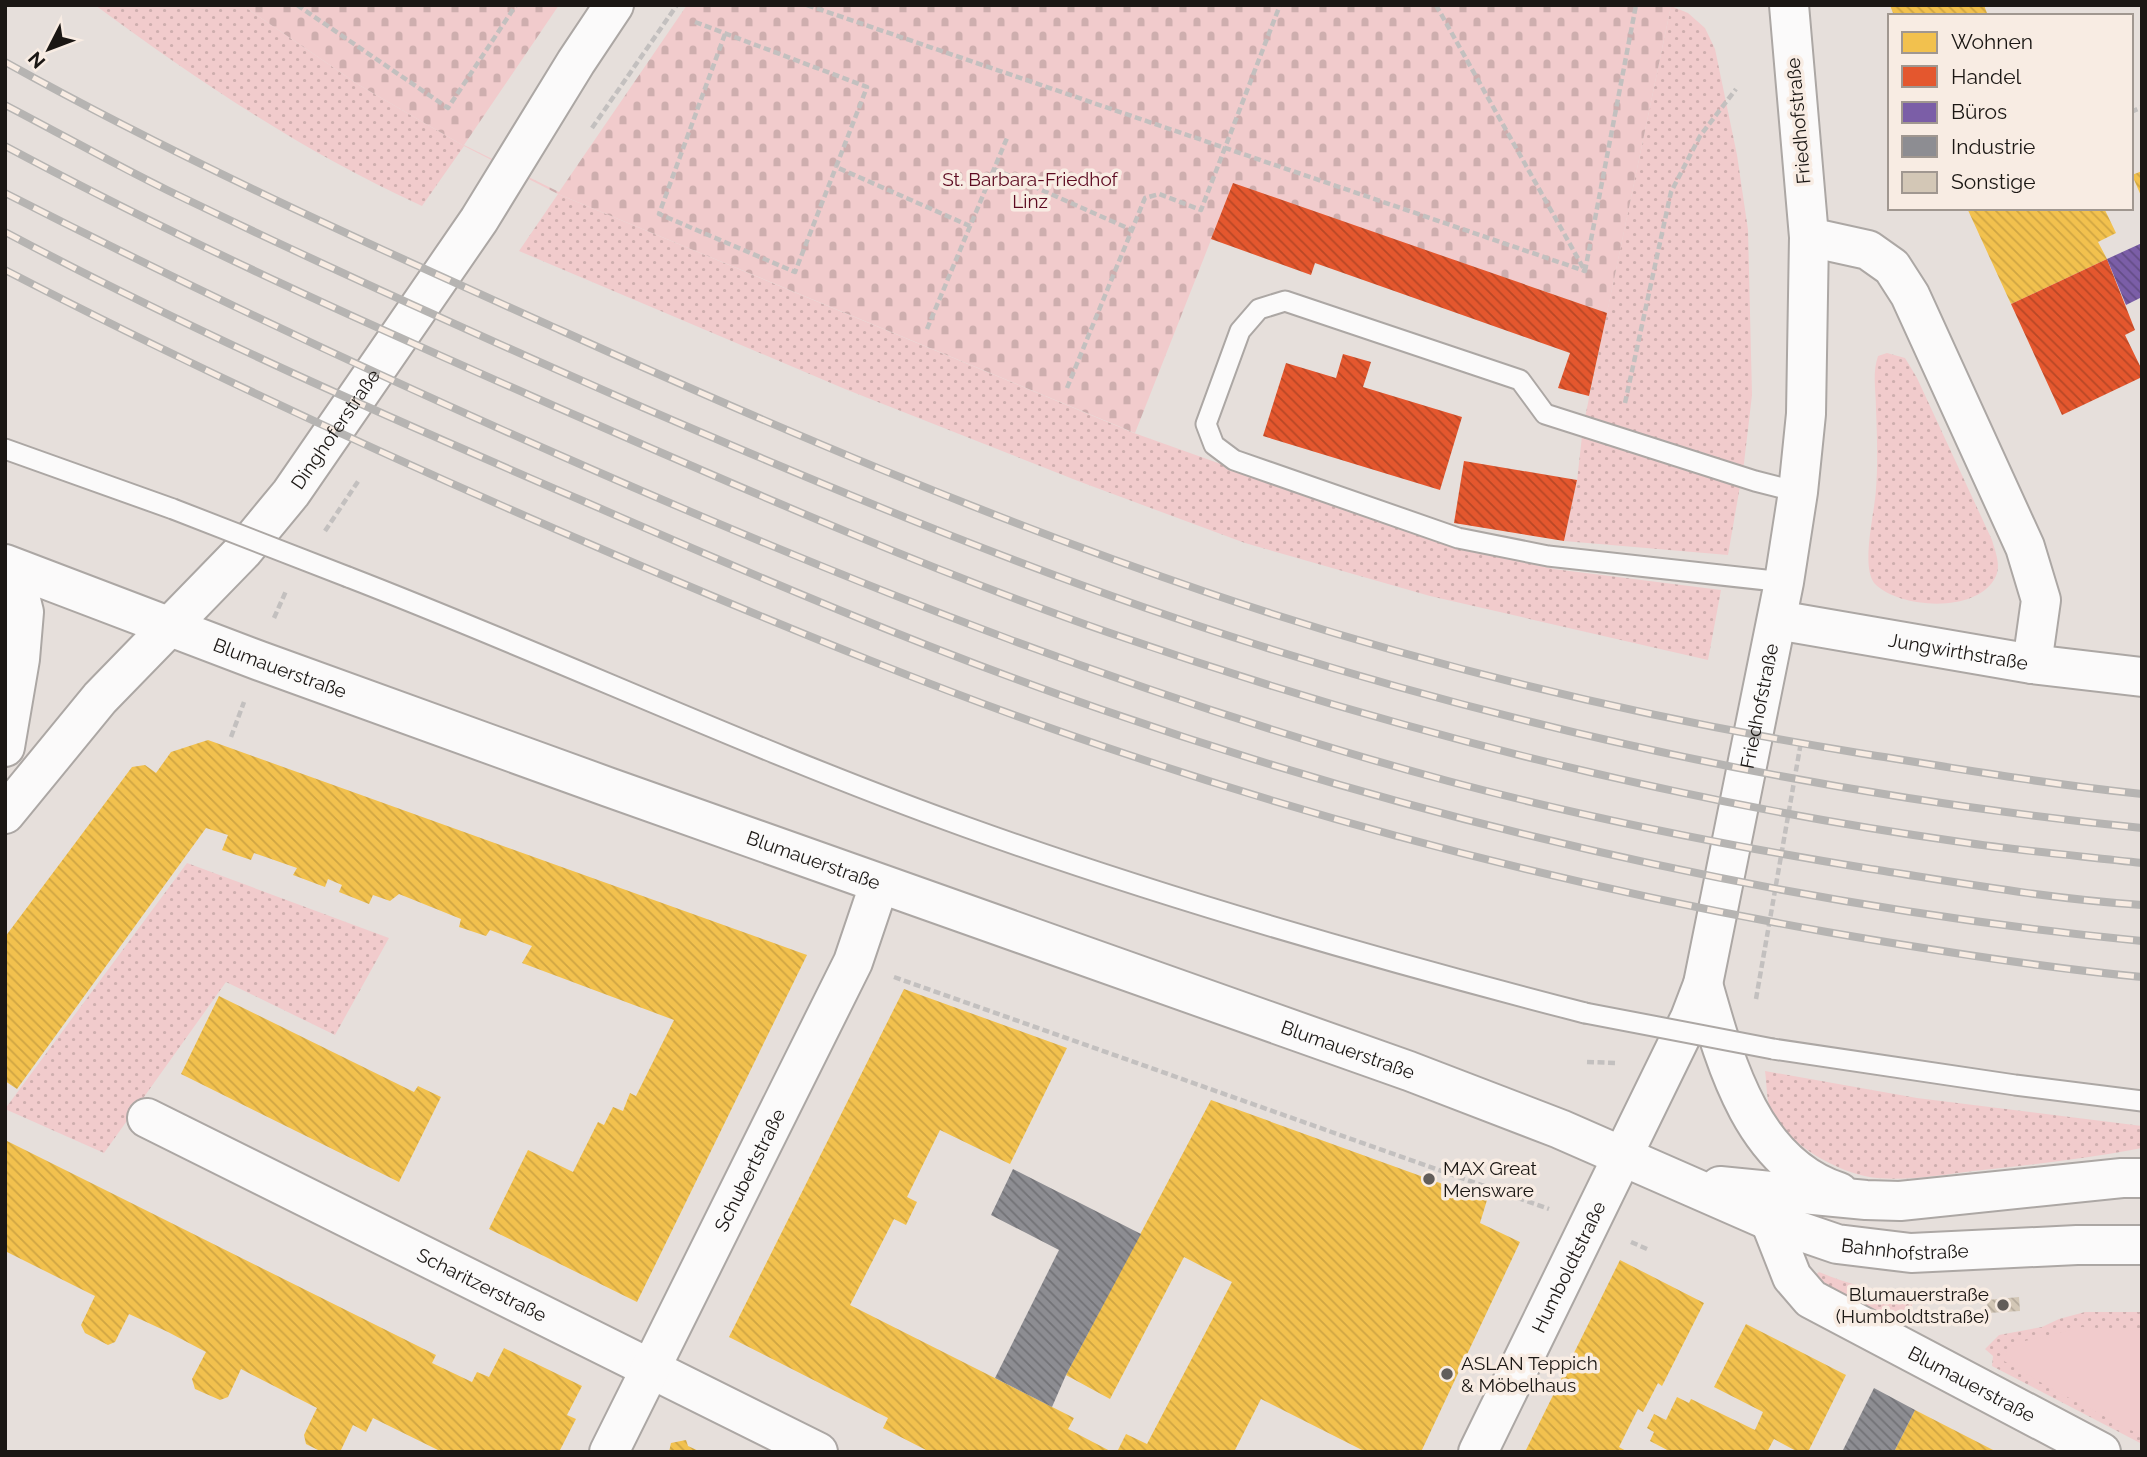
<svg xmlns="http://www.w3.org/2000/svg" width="2147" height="1457" font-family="Raleway,sans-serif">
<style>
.grass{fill:url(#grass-dots)}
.cemetery{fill:url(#cemetery-stones)}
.park{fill:#f1cbcc}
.homes{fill:url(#homes-back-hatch)}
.shops{fill:url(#shops-back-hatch)}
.offices{fill:url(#offices-back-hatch)}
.industry{fill:url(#industry-back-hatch)}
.building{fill:url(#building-back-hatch)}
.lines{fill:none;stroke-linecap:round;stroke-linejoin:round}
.service-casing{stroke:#aca7a4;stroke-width:23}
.minor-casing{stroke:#aca7a4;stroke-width:42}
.secondary-casing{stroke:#aca7a4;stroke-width:42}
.path{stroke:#c3c0bf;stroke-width:4.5;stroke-dasharray:7 3.5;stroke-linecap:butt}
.service{stroke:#fbfafa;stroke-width:19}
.minor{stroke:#fbfafa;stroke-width:38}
.secondary{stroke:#fbfafa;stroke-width:38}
.rail-casing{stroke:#b6b4b2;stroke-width:8}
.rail{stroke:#f8ece3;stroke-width:5;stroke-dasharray:16;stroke-linecap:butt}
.service-bridge-casing{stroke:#aca7a4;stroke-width:23;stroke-linecap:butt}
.service-bridge{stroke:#fbfafa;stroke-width:19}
.poi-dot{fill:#625d5a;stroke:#f8ece3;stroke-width:2.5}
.labels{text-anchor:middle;stroke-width:7;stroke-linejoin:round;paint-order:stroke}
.street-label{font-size:19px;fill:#1b1714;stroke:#f8ece3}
.park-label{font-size:19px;fill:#5d0b21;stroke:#f8ece3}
.poi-label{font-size:19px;fill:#1b1714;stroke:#f8ece3;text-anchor:start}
</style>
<defs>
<pattern id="grass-dots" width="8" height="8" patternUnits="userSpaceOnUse" patternTransform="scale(1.75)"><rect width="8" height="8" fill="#f1cbcc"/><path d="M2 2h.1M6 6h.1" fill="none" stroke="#ceaeae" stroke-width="1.8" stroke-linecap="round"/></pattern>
<pattern id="cemetery-stones" width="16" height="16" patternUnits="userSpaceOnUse" patternTransform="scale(1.75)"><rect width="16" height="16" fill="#f1cbcc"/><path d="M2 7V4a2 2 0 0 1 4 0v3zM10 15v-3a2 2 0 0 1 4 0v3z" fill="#ceaeae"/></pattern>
<pattern id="homes-back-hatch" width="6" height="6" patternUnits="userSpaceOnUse" patternTransform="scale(1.75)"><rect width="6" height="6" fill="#f2c14e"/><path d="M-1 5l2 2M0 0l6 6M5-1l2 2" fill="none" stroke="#cfa543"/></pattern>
<pattern id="shops-back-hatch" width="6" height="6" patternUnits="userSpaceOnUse" patternTransform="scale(1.75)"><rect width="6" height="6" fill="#e4572e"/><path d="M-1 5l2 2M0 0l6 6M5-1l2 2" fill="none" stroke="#b84726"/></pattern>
<pattern id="offices-back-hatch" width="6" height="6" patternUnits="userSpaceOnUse" patternTransform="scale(1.75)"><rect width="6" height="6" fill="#7b5ea7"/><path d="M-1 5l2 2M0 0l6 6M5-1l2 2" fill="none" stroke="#644d87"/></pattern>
<pattern id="industry-back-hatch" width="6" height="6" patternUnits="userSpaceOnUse" patternTransform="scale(1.75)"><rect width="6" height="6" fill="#8d8d92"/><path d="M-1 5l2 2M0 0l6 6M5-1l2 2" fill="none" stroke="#727276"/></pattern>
<pattern id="building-back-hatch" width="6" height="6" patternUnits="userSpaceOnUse" patternTransform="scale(1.75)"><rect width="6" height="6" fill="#d3c7b6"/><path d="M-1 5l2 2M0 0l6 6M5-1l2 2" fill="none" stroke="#b5aa9c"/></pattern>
</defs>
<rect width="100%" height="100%" fill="#e6dfdb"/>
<!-- grass -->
<g class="grass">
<path d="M95,5H242L359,85L464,146L422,206C305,153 198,81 95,5Z"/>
<path d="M1671,6L1688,13L1705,28L1715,49L1737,155L1748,230L1752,395L1744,463L1728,555L1564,541L1577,481L1583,427Z"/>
<path d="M558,194L1134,433L1450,546L1554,569L1721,590L1708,660L1430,596L1245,543L1078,481L845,389L519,251Z"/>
<path d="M1887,353L1905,358L1917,378L1992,540C1995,551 2001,564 1996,576C1979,614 1900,609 1875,584C1860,567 1875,512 1876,489C1878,463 1877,435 1876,409C1876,390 1872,374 1878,356Z"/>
<path d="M187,863L389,938L335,1035L226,982L104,1153L5,1109Z"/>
<path d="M1765,1071L1917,1098L2142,1126V1148C2086,1159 2029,1165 1973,1171C1942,1175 1908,1181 1877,1178C1842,1175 1789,1146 1772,1113C1766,1102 1767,1084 1765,1071Z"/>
<path d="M1819,1272C1849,1285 1879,1292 1912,1292V1308L1906,1319L1885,1311L1876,1316L1838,1297L1814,1276Z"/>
<path d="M2085,1312H2142V1444L1992,1366L1993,1356L1985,1349L1999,1335L2042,1327L2059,1319Z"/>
</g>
<!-- cemetery -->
<path class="cemetery" d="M242,5H559L464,145L559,192L687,5L1671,6L1607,313L1233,184L1135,433L558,194L464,146L359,85Z"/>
<!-- park -->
<path class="park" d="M2082,1327L2142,1331V1436L2054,1390L2004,1361L2009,1345Z"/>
<!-- homes -->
<g class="homes">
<path d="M1890,5H1984L1988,16H1894Z"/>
<path d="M2142,171V198L2132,175Z"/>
<path d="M1967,208H2104L2116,233L2098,242L2107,259L2011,304Z"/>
<path d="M208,740L807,955L637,1302L489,1229L528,1150L573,1172L598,1122L604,1125L613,1107L623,1111L630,1093L636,1096L674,1020L522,963L532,946L490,930L486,936L459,927L461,919L399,894L390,901L373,895L369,904L339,892L342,885L328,879L325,887L293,875L297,868L254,853L251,860L222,850L228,835L206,828L17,1089L5,1081V937L132,767L145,765L156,773L171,752Z"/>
<path d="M904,989L1067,1048L1010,1164L940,1130L907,1197L917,1202L906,1225L894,1219L850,1305L1074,1418L1068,1429L1112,1452H930L883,1428L888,1418L729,1337Z"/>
<path d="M219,996L414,1092L418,1086L441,1097L399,1182L181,1074Z"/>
<path d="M1211,1100L1487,1200L1480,1223L1520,1242L1421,1452H1366L1261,1399L1234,1452H1117L1126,1434L1147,1444L1232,1282L1184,1257L1110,1399L1066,1375Z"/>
<path d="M5,1140L436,1355L432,1363L472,1382L477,1372L489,1377L504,1348L582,1386L567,1415L576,1419L559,1452H442L373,1418L366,1432L353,1425L340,1452H322L306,1444L304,1435L317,1408L241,1369L228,1397L220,1400L195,1389L192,1379L206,1352L168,1332L129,1314L115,1342L108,1345L85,1333L81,1325L95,1296L5,1251Z"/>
<path d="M1620,1260L1704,1303L1662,1386L1658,1383L1643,1412L1638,1409L1619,1447L1628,1452H1525Z"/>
<path d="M1746,1324L1846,1375L1808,1452H1798L1774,1439L1767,1452H1671L1650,1441L1654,1432L1647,1428L1654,1414L1666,1420L1677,1397L1689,1403L1691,1399L1755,1430L1763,1412L1714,1387Z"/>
<path d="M1915,1410L1997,1452H1894Z"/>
<path d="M686,1440L688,1446L701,1452H669L671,1443Z"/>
</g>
<!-- shops -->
<g class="shops">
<path d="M1233,183L1607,313L1589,396L1558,388L1570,353L1315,263L1311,275L1211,239Z"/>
<path d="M2107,259L2135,330L2125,335L2142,370V377L2062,415L2011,304Z"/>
<path d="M1343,354L1371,362L1363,387L1462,417L1440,490L1263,436L1286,363L1336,378Z"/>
<path d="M1464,461L1577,480L1564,541L1454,523Z"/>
</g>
<!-- offices -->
<path class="offices" d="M2142,243V297L2126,305L2107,259Z"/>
<!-- industry -->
<g class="industry">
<path d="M1013,1169L1141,1234L1066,1375L1052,1407L995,1378L1059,1250L991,1215Z"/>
<path d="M1874,1388L1915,1410L1894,1452H1842Z"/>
</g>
<!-- building -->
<path class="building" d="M2019,1297L2020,1311L1988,1313L1987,1300Z"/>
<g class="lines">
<defs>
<g id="service">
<path d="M5,449L173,509"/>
<path d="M348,577C555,657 757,752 966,827C1169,900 1376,959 1585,1013"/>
<path d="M1784,582L1548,556L1458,538L1234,460L1214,445L1206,424L1240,331L1259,309L1285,301L1520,380L1545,414L1755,481L1798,492"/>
<path d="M1773,1049L2015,1085L2142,1101"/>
</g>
<g id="minor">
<path d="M1809,237L1868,250L1892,267L1910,295L2025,547L2041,600L2032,664"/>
<path id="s1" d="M1777,620L2032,664L2142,677"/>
<path id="s2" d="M147,1118L818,1452"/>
<path id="s3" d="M1770,1221L1792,1277L1811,1299L2101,1452"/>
<path id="s4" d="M609,1452L853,962L879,885"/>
</g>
<g id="secondary">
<path id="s5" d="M5,564L260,661L608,787L1409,1071L1560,1129L1770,1221L1837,1244L1911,1253L2077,1245H2142"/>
<path d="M5,571L20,596L24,612L20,659L5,747"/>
<path id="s6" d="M5,814L100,698L244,550L291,493L479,220L576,62L614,5"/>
<path d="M1703,984C1725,1062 1752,1164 1839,1192"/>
<path d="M1720,1186L1866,1200L1900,1201L2122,1178H2142"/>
<path id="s7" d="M1478,1452L1690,1018L1703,984L1784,582L1798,492L1806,414L1809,237L1789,5"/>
</g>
</defs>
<!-- service casing -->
<use href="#service" class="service-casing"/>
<!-- minor casing -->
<use href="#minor" class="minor-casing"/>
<!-- secondary casing -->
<use href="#secondary" class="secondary-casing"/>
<!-- path -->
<g class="path">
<path d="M297,5L448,108L516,5"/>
<path d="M807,5L1585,271"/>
<path d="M1436,5L1585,271L1636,5"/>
<path d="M695,22L867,87L836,167L970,226"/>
<path d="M725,34L659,214L795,272L836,167"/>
<path d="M2131,112L2142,107"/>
<path d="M592,128L677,5"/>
<path d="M994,169L1132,230"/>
<path d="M927,329L1007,138"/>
<path d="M1067,388L1145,198L1159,194L1201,210L1280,5"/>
<path d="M1625,403L1671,192L1700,136L1736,89"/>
<path d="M325,531L359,480"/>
<path d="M274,618L286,591"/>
<path d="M231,737L244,702"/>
<path d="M894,977L1549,1209"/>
<path d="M1756,999L1801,742"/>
<path d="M1587,1062L1616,1063"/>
<path d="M1631,1242L1647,1249"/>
</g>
<!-- service -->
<use href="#service" class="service"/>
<!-- minor -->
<use href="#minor" class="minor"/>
<!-- secondary -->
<use href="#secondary" class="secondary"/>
<defs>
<g id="rail">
<path d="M5,62C185,162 373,246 560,330C772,426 986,517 1206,592C1418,664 1638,717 1859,753C1953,768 2047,784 2142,794"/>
<path d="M5,105C59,133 112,163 167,190C324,266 484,338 644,408C846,495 1050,580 1261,646C1547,736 1843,798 2142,828"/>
<path d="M5,146C186,243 374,327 561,409C742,488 923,568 1110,633C1385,728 1672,801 1961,842C2021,851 2081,856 2142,863"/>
<path d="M5,193C195,290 387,380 582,465C863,588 1151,701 1448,781C1587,818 1729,846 1871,869C1961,883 2051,899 2142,905"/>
<path d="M5,232C193,332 388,417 583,501C753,575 925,649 1100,709C1437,825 1787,906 2142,941"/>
<path d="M5,270C204,373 408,466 613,554C784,627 956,698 1132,756C1359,832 1591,890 1827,932C1931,950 2036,967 2142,977"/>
</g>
</defs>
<!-- rail casing -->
<use href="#rail" class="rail-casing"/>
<!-- rail -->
<use href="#rail" class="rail"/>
<defs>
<g id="service-bridge">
<path d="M173,509L348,577"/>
<path d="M1585,1013L1773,1049"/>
</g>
</defs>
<!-- service-bridge casing -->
<use href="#service-bridge" class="service-bridge-casing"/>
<!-- service-bridge -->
<use href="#service-bridge" class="service-bridge"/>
</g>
<!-- markers -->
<g class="poi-dot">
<circle cx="1429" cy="1179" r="7"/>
<circle cx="2003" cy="1305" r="7"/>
<circle cx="1447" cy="1374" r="7"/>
</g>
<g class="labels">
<!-- street labels -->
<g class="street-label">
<text transform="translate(1798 121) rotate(-95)" y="7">Friedhofstraße</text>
<text dy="7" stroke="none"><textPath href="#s6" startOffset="508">Dinghoferstraße</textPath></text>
<text dy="7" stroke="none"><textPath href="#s1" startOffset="184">Jungwirthstraße</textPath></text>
<text dy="7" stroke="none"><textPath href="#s5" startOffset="294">Blumauerstraße</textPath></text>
<text dy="7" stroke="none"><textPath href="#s7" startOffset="803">Friedhofstraße</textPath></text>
<text dy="7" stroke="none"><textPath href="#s5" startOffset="861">Blumauerstraße</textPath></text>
<text dy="7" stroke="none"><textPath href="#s5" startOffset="1428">Blumauerstraße</textPath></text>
<text dy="7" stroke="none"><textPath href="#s4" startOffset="315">Schubertstraße</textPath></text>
<text dy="7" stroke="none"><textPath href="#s5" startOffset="2023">Bahnhofstraße</textPath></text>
<text dy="7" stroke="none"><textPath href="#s7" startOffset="206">Humboldtstraße</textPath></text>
<text dy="7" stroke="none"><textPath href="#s2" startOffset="374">Scharitzerstraße</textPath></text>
<text dy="7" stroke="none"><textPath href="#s3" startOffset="271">Blumauerstraße</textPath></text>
</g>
<!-- park labels -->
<g class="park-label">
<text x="1030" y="186">St. Barbara-Friedhof<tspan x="1030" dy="22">Linz</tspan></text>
</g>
<!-- poi labels -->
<g class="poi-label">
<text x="1443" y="1175">MAX Great<tspan x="1443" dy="22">Mensware</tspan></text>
<text x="1989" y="1301" text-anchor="end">Blumauerstraße<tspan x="1989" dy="22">(Humboldtstraße)</tspan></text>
<text x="1461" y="1370">ASLAN Teppich<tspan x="1461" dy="22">&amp; Möbelhaus</tspan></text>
</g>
</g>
<!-- border -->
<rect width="2147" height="1457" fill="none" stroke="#1b1714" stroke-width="14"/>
<!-- legend -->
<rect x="1888" y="14" width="245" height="196" fill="#f8ece3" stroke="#a09790" stroke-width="2"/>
<rect x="1902" y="32" width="35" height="21" fill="#f2c14e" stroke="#a09790" stroke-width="2"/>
<text x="1951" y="49" font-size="21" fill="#1b1714">Wohnen</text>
<rect x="1902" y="66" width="35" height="21" fill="#e4572e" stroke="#a09790" stroke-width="2"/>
<text x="1951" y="84" font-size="21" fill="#1b1714">Handel</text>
<rect x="1902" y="102" width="35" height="21" fill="#7b5ea7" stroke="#a09790" stroke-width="2"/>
<text x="1951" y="119" font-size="21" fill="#1b1714">Büros</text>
<rect x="1902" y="136" width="35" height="21" fill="#8d8d92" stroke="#a09790" stroke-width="2"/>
<text x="1951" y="154" font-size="21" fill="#1b1714">Industrie</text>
<rect x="1902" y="172" width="35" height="21" fill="#d3c7b6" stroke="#a09790" stroke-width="2"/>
<text x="1951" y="189" font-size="21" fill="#1b1714">Sonstige</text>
<!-- north arrow -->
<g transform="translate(49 49) rotate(228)" stroke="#f8ece3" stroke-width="5" paint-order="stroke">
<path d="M0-5L12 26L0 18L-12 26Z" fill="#1b1714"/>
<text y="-10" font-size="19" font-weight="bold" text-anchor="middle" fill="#1b1714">N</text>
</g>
</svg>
